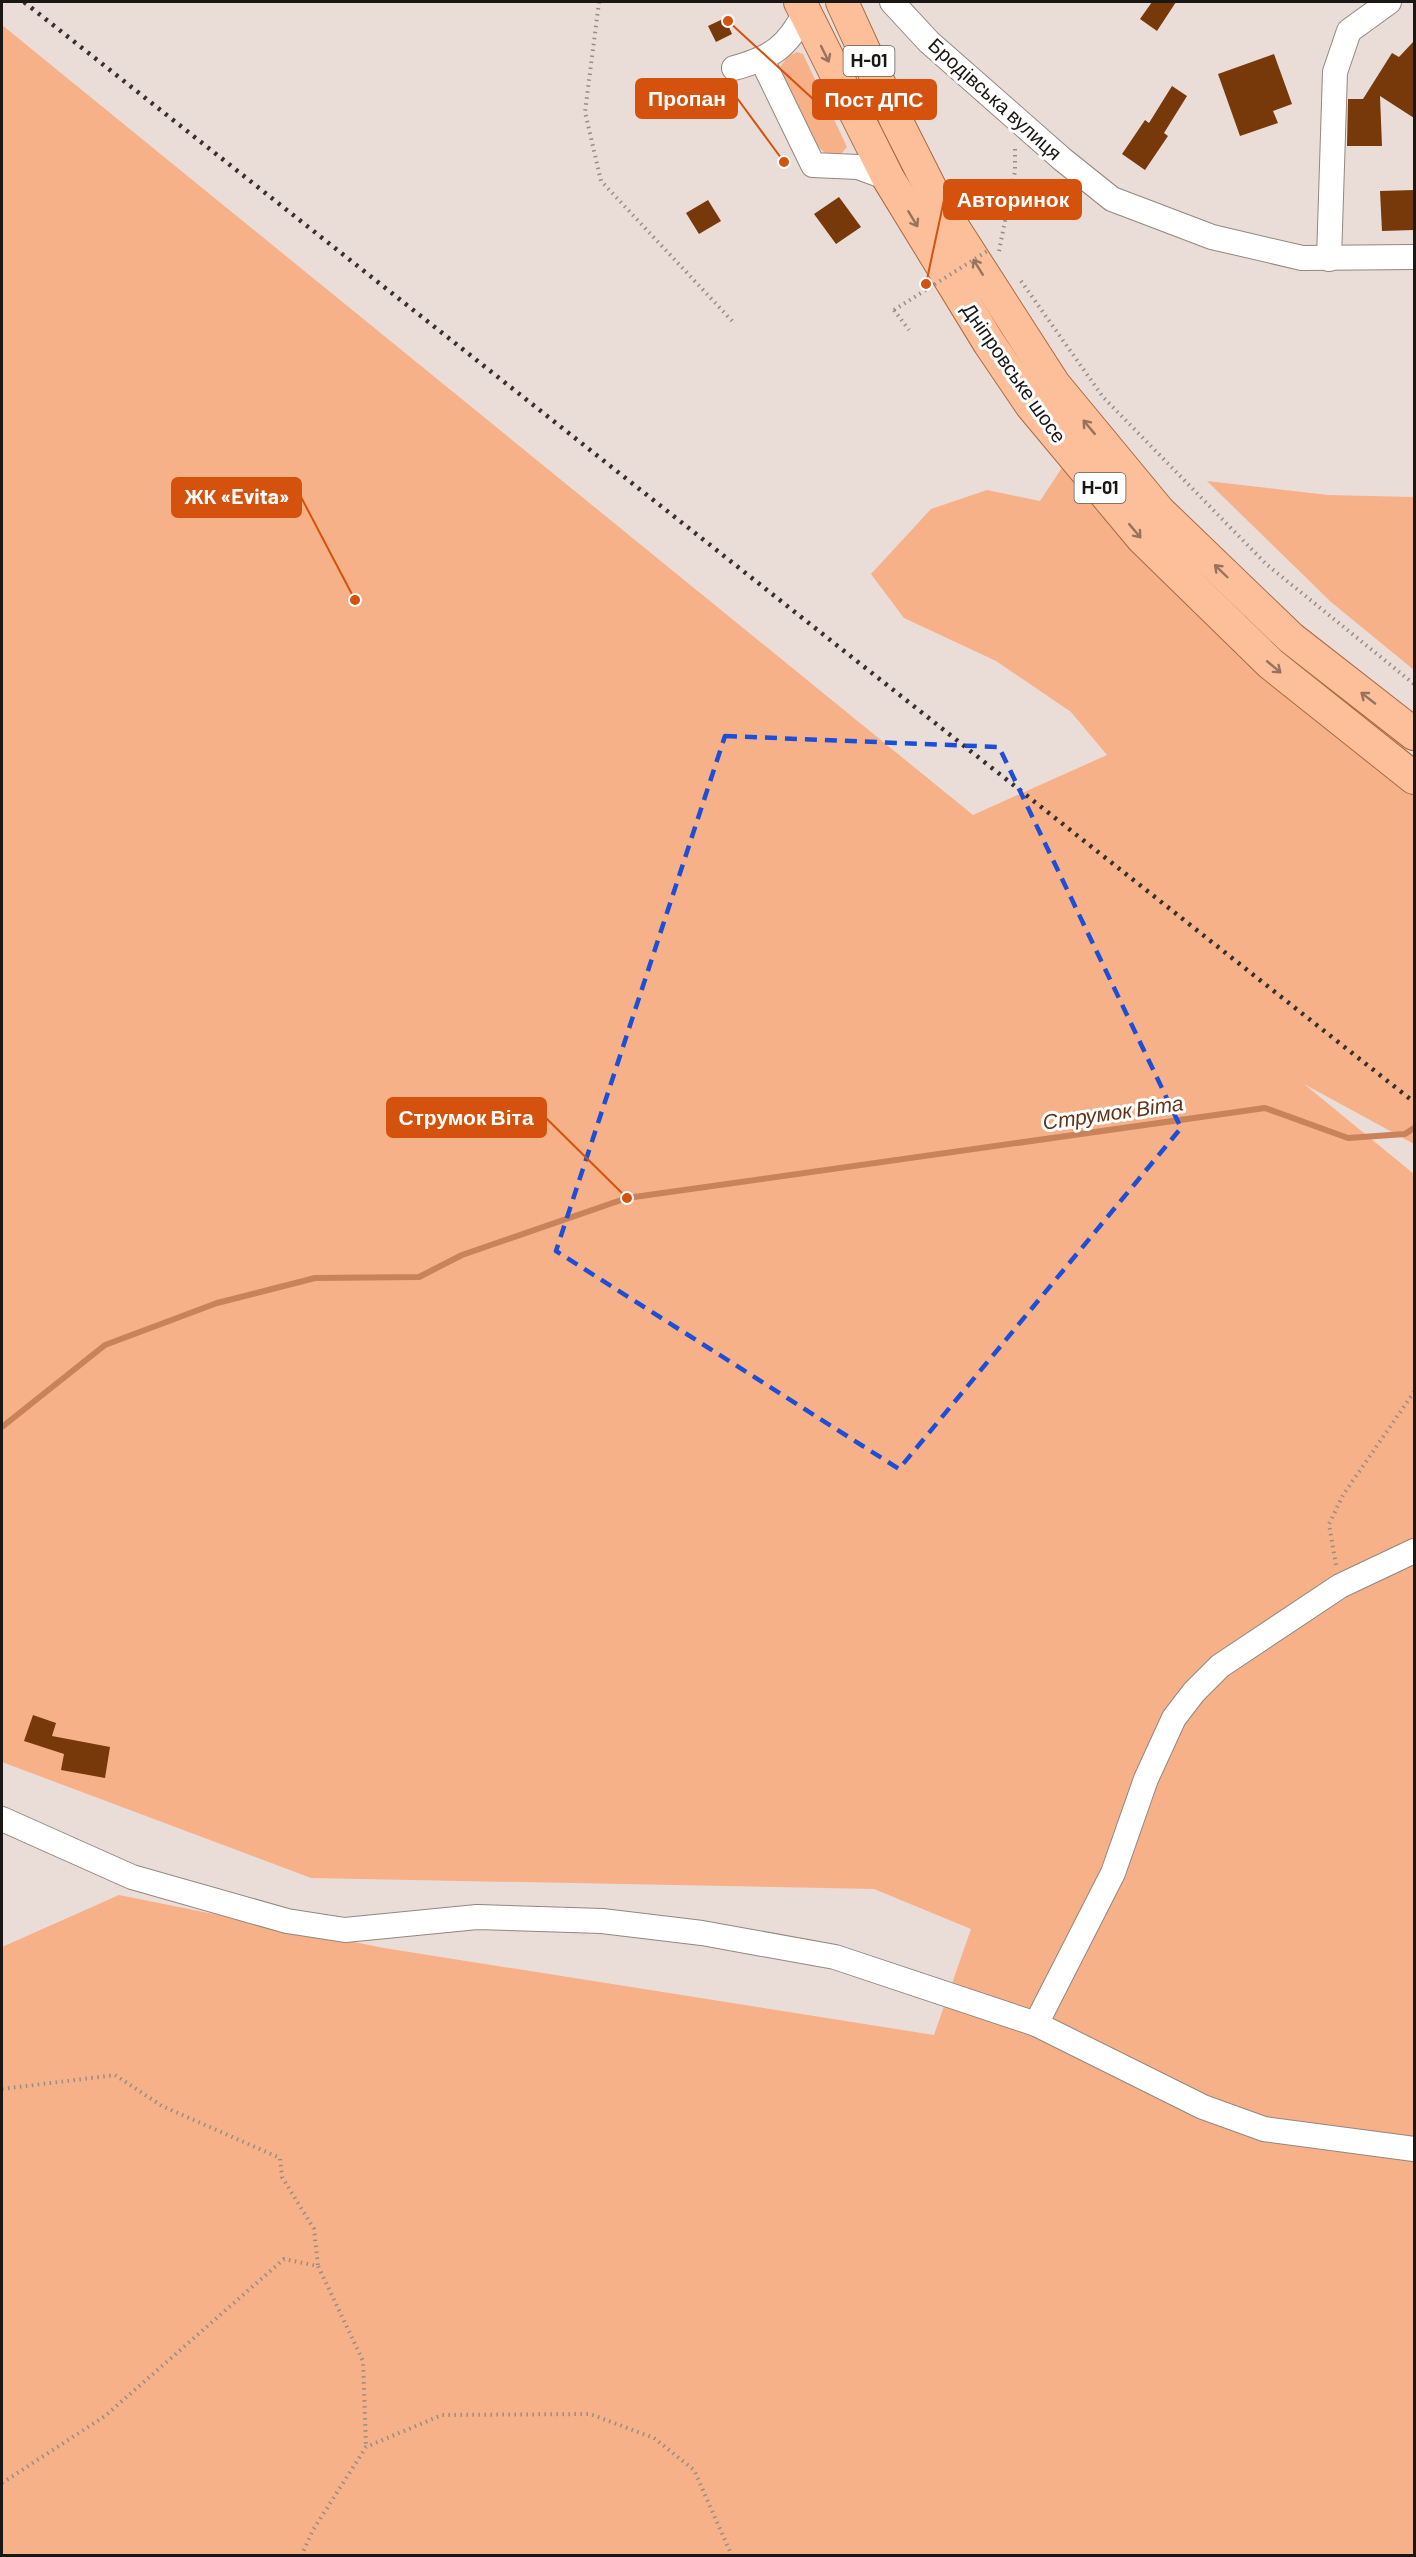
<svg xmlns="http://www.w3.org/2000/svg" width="1416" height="2557" font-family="Barlow,sans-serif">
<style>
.green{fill:#f7b188}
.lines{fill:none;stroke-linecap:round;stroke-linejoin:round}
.stream{stroke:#c8835a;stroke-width:6}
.building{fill:#77380a}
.minor-casing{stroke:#928781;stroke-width:26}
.major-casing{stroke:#ac6940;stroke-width:34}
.path{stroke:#968d88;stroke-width:4;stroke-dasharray:1.5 4.5;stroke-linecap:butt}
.minor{stroke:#fff;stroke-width:24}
.major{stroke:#fcbf9a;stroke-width:32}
.rail{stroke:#35302d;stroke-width:4.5;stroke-dasharray:3 6;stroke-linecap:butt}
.path-bridge{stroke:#968d88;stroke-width:4;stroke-dasharray:1.5 4.5;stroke-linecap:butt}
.oneway{stroke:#97735e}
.marked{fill:none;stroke:#1d4ed8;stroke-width:4.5;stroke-dasharray:12 8;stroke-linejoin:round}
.labels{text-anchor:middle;stroke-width:6;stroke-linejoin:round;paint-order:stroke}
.shield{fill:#fff;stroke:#5f5d5a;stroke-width:1.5}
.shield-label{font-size:18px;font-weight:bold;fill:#1b1714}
.street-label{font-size:20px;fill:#1b1714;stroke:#fff}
.water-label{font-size:21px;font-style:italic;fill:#623315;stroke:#fff}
.leader{fill:none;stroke:#d4520d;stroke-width:2}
.callout-dot{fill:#d4520d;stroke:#fff;stroke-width:2}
.callout{fill:#d4520d;stroke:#d4520d;stroke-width:2}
.callout-label{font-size:21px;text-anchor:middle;font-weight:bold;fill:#fff}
</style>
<rect width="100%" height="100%" fill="#eaddd7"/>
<!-- green -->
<g class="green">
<path d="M2,25L973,815L1107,755L1071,712L996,661L904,618L871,574L931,509L987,490L1040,501L1071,454L1414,778V1144L1304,1084L1414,1174V2555H2V1947L119,1895L384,1948L934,2035L971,1929L874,1889L311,1878L2,1762Z"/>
<path d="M797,52L803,54L847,147L842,153L828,155C805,140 785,94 780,67L788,56Z"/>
<path d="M1207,481L1328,495L1414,497V670L1331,602Z"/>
</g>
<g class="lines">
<!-- stream -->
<path class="stream" d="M2,1427L105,1345L217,1303L315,1278L419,1277L462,1255L627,1198L1265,1108L1348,1138L1405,1134L1414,1128"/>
</g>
<!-- building -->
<g class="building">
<path d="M1152,2H1176L1157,31L1140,19Z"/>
<path d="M725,18L732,34L716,42L708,26Z"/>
<path d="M1414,41V118L1380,96L1382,146H1347L1348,99H1363L1392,53L1399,57Z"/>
<path d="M1274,54L1292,104L1273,111L1278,123L1240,136L1218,74Z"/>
<path d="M1172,86L1187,96L1164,133L1168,136L1145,170L1122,154L1145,120L1149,123Z"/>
<path d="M1414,190V230L1382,231L1380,191Z"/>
<path d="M839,197L861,227L836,244L814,214Z"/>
<path d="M708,200L721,221L699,234L686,213Z"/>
<path d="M33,1715L56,1723L52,1736L110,1747L105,1778L61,1770L64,1754L24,1741Z"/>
</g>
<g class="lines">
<defs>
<g id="minor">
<path d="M892,2L929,42L1062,159L1112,199L1212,237L1302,258L1414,257"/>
<path d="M762,60L813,165L858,167L888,178"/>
<path d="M734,68C771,58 788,47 805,12"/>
<path d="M1329,259L1335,72L1349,31L1389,2"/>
<path d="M2,1819L132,1877L287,1921L345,1930L477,1917L602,1921L702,1933L835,1957L1036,2024L1203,2107L1264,2129L1414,2149"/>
<path d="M1036,2024L1113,1873L1146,1779L1174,1718L1194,1692L1220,1666L1340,1586L1414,1551"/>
</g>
<g id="major">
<path d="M800,2L888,178L989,343L1031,405L1142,538L1271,664L1414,778"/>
<path d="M842,2L896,120L939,205L1054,384L1159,511L1291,638L1414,734"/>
</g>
</defs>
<!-- minor casing -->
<use href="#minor" class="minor-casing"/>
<!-- major casing -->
<use href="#major" class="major-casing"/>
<!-- path -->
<g class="path">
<path d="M599,2L585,112L601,181L734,323"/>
<path d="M999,251L1015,171V146"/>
<path d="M1021,281L1103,397L1266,564L1414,684"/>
<path d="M894,310L909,330"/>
<path d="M1336,1565L1329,1524L1343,1495L1414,1392"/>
<path d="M2,2089L115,2075L162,2106L280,2158L282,2177L314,2229L318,2266"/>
<path d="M2,2483L105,2416L284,2259L318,2266L363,2361L366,2447"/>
<path d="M301,2556L313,2530L366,2447L442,2415L590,2414L654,2438L694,2470L732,2556"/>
</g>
<!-- minor -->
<use href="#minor" class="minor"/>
<!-- major -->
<use href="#major" class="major"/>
<!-- rail -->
<path class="rail" d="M24,2L1414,1102"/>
<!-- path-bridge -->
<path class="path-bridge" d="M894,310L989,250"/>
</g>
<!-- one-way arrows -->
<defs><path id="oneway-shaft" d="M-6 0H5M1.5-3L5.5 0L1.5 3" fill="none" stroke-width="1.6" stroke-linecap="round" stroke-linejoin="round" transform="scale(1.5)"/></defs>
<g class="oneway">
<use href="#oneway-shaft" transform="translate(825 54) rotate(64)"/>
<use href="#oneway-shaft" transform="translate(913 219) rotate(59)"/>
<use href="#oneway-shaft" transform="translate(978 267) rotate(-122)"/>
<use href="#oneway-shaft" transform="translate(1089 427) rotate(-130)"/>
<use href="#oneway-shaft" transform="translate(1135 531) rotate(50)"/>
<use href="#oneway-shaft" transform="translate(1221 571) rotate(-136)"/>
<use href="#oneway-shaft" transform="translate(1274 667) rotate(40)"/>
<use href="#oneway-shaft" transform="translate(1368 698) rotate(-142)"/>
</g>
<!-- marked area -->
<path class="marked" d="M725,736L999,747L1181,1128L899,1469L556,1251Z"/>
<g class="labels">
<!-- shield labels -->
<g class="shield">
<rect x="843.5" y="46" width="51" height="30" rx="4.5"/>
<rect x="1074.5" y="473" width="51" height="30" rx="4.5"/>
</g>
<g class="shield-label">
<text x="869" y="67">Н-01</text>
<text x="1100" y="494">Н-01</text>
</g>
<!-- street labels -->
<g class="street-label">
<text transform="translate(995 99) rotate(42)" y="7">Бродівська вулиця</text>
<text transform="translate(1014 373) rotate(55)" y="7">Дніпровське шосе</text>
</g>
<!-- water labels -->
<g class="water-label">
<text transform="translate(1113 1113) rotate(-8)" y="7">Струмок Віта</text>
</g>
</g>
<!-- callouts -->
<path class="leader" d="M784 162L737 98M728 21L813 99M926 284L944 200M355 600L301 497M627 1198L546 1118"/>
<g class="callout-dot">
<circle cx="784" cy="162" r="6"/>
<circle cx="728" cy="21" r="6"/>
<circle cx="926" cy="284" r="6"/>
<circle cx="355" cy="600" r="6"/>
<circle cx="627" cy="1198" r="6"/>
</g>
<g class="callout">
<rect x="636" y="79" width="101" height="39" rx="6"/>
<rect x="813" y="80" width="123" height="39" rx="6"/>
<rect x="944" y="180" width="137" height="39" rx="6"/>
<rect x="172" y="478" width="129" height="39" rx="6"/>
<rect x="387" y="1098" width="159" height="39" rx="6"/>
</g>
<g class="callout-label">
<text x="687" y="106">Пропан</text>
<text x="874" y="107">Пост ДПС</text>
<text x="1013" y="207">Авторинок</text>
<text x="237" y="504">ЖК «Evita»</text>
<text x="466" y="1125">Струмок Віта</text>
</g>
<!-- border -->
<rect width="1416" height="2557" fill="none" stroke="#1b1714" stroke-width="6"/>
</svg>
